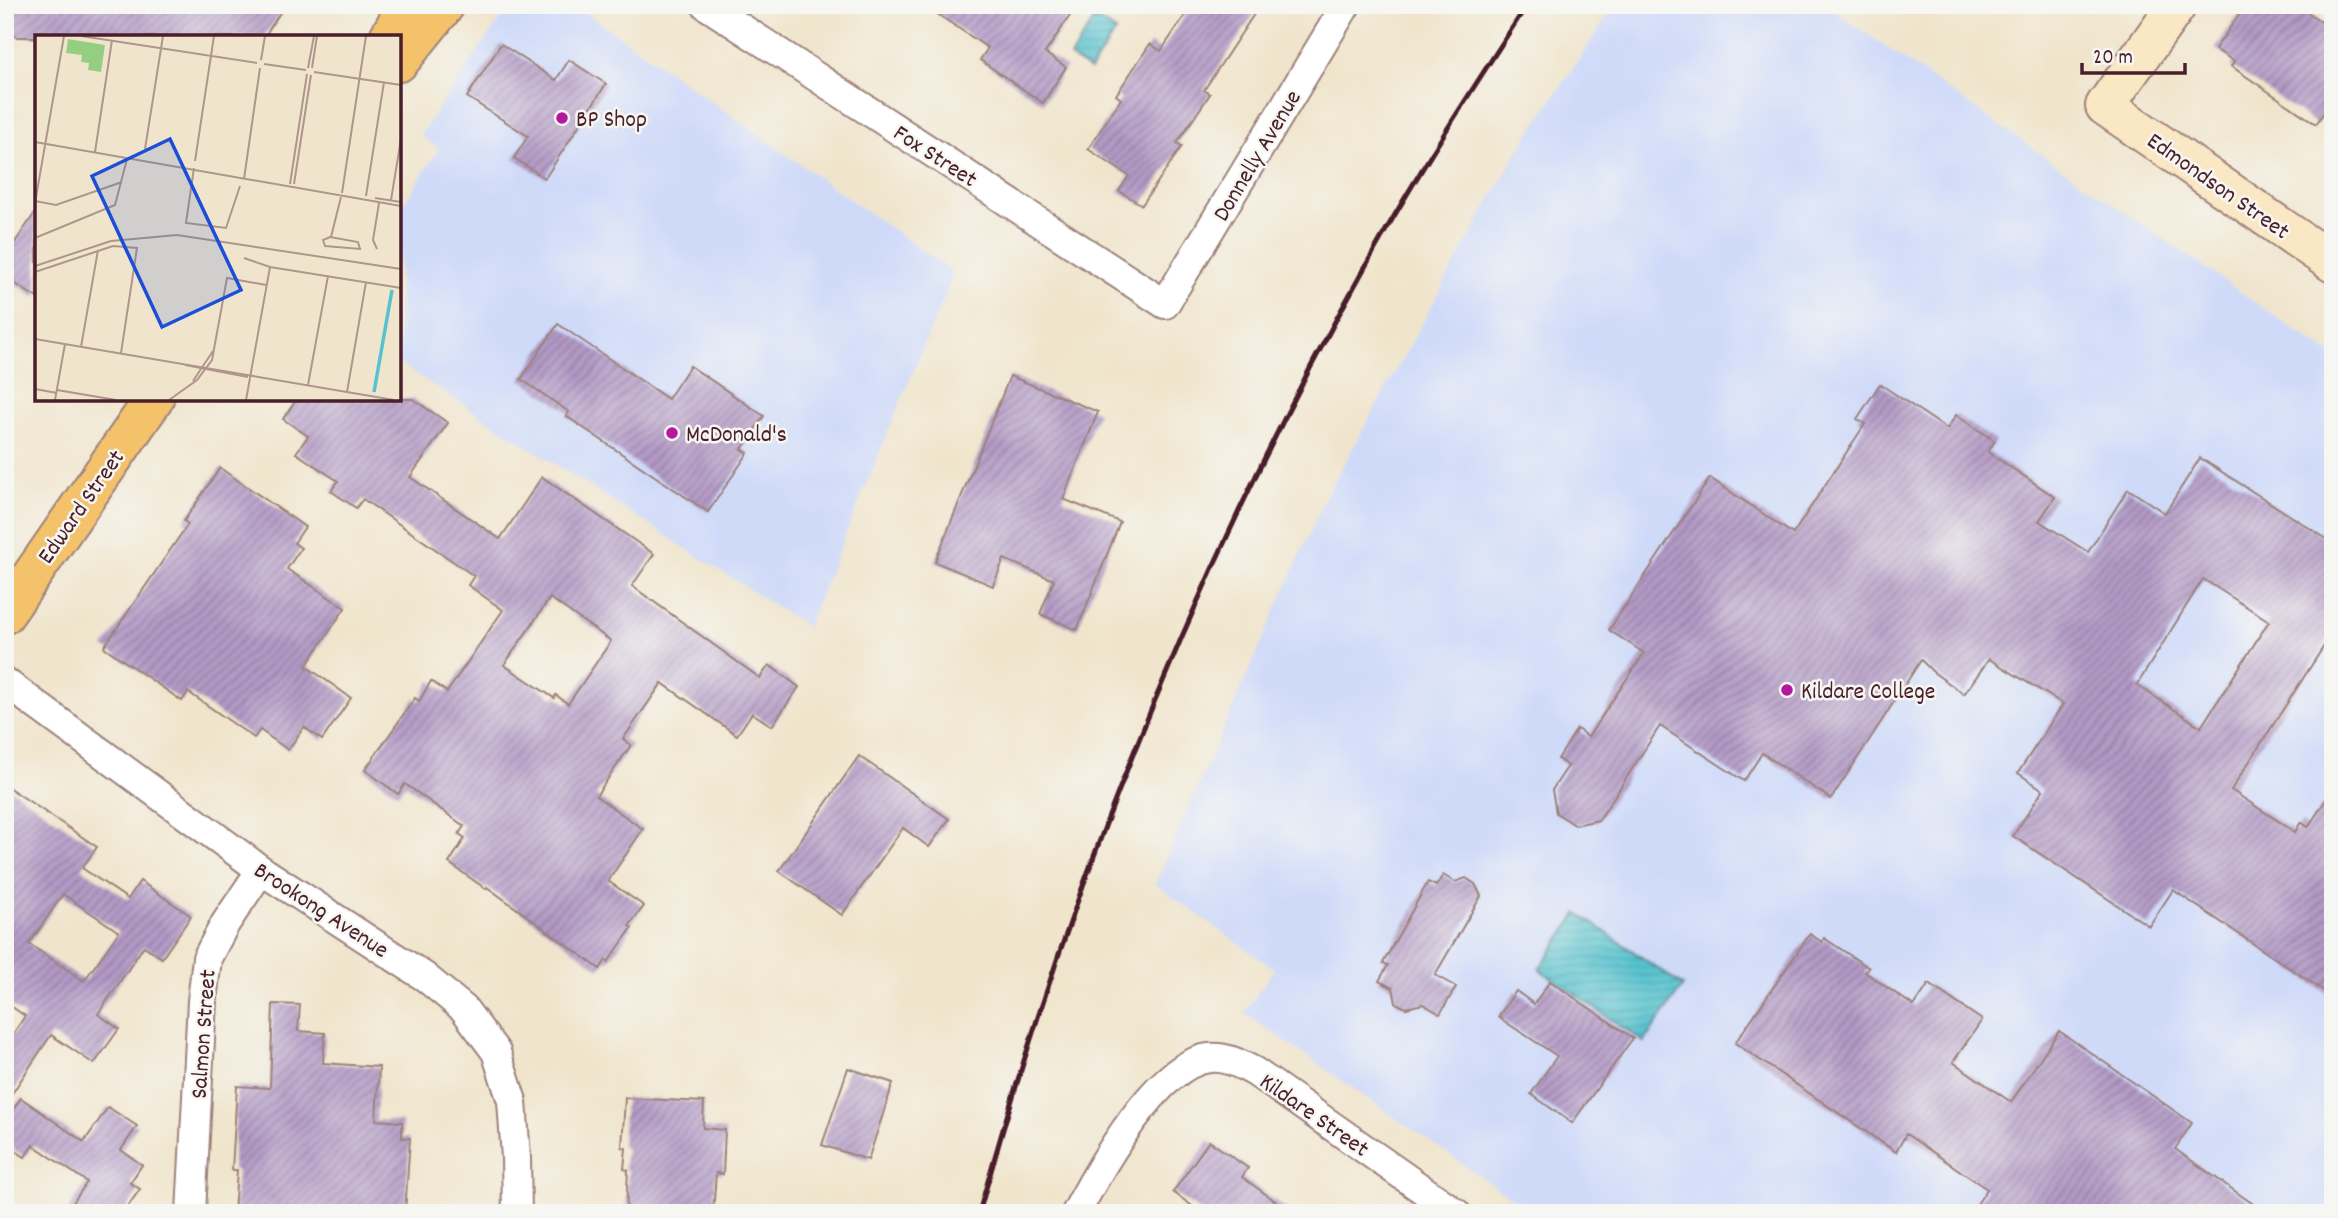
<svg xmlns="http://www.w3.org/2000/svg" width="2338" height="1218" font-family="Dekko,sans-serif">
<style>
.built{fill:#cfdaf9}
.water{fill:url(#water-rules);stroke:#50707d;stroke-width:2}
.building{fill:url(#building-hatch);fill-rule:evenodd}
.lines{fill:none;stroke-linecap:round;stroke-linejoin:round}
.street-casing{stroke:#9d827c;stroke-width:32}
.secondary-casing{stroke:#9d827c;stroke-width:42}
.highway-casing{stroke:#9d827c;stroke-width:42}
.street{stroke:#fff;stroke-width:28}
.secondary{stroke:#fae7c3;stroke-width:38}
.highway{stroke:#f3c26a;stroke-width:38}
.rail{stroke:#4a1f2b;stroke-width:5}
.poi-dot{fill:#b5179e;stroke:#f6f6f2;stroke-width:2.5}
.labels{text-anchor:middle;stroke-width:5;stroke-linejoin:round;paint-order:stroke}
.poi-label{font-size:24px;fill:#4a1f2b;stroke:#f6f6f2;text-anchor:start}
.street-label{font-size:24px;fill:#4a1f2b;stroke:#f6f6f2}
.inset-river{fill:none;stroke:#56c2cf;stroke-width:3.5}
.inset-road{fill:none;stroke:#ae968c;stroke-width:2}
.view{fill:#1d4ed8;fill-opacity:0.15;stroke:#1d4ed8;stroke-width:3.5}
.inset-edge{fill:none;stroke:#4a1f2b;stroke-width:3.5}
</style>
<defs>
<pattern id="water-rules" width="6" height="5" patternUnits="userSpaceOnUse" patternTransform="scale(1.75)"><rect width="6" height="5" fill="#56c2cf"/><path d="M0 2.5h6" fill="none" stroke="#4ca6b2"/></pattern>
<pattern id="building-hatch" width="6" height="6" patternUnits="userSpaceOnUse" patternTransform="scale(1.75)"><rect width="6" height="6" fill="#b29ac6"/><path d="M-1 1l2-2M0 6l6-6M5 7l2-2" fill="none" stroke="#937da1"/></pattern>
</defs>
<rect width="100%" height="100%" fill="#f6f6f2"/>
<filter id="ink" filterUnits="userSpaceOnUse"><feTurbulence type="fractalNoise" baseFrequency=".0143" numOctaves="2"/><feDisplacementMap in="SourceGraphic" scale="14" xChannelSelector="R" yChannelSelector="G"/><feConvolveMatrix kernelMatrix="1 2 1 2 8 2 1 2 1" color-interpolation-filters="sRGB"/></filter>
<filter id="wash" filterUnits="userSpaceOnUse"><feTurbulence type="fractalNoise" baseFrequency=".00686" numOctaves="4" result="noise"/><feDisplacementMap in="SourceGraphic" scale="28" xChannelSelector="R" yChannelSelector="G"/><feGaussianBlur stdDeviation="1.57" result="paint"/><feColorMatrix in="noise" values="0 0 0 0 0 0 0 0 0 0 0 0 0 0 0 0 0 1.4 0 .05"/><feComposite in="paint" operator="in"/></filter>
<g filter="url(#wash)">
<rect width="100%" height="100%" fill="#f0e5cc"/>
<!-- built -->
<g class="built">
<path d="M510,5H575L954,273L807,627L399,363V210L439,149L420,135Z"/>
<path d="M1615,5H1825L2333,356V1213H1533L1244,1013L1274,969L1155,884L1326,496L1519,149Z"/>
</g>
<!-- water -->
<g class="water">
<path d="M1095,18L1116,31L1090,70L1070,57Z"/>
<path d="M1578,913L1683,986L1644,1042L1539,969Z"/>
</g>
<g id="blocks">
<!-- building -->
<g class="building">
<path d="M5,5H285L264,37H17L5,29Z"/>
<path d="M924,5H1077L1045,53L1066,67L1043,103L980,60L988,48Z"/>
<path d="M1192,5H1260L1204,90L1210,94L1177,143L1182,146L1142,205L1119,191L1129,176L1088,149L1121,99L1116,95L1150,44L1161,51Z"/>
<path d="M2246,5H2297L2333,30V99L2316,124L2231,66L2235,62L2215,49Z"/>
<path d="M501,44L556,80L569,60L606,84L545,178L514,158L528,136L467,97Z"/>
<path d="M37,210V298L5,277V257Z"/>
<path d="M558,324L668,399L690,366L764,416L742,449L748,453L708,512L566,416L569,412L521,379Z"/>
<path d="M1010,376L1098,412L1063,499L1120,522L1077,630L1040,614L1054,580L1004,559L993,586L935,562Z"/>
<path d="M1880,384L1947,429L1956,415L1995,441L1988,452L2055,497L2039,521L2088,552L2128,489L2165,513L2200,458L2333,543V632L2231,790L2295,832L2301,822L2308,827L2333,789V997L2173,890L2149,926L2013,836L2043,790L2018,773L2063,704L1989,659L1964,694L1933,672L1921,660L1831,799L1762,753L1744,781L1660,726L1599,820L1575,825L1556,813L1552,790L1568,766L1558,759L1577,729L1588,737L1644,653L1609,630L1710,478L1793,534L1865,424L1857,419ZM2203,579L2269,621L2201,727L2137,685Z"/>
<path d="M297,399H413L448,423L410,477L500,539L542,477L654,554L632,586L760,678L769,665L799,687L772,726L752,713L737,735L662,683L623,739L631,745L596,796L643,829L608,881L644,906L629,926L632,928L608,962L606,960L600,969L487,887L486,889L449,863L465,838L459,834L464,826L405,784L398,794L365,770L415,698L419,701L431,681L447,692L503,610L468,585L474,576L363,499L356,508L331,491L338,481L296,453L308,436L283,419ZM550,598L611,641L568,704L556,695L554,698L504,665Z"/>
<path d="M220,468L305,527L294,543L301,548L287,569L345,608L306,666L351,698L322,740L304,727L288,750L260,730L254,738L188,692L182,701L104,647L188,524L184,521Z"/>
<path d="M859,756L949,819L929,847L903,828L842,915L779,871Z"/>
<path d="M5,785L97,847L82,868L128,899L140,881L191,916L162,958L144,946L98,1014L119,1029L94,1064L51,1035L5,1104V1046L25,1016L5,1002ZM63,894L119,932L84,981L29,944Z"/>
<path d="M1443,875L1455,882L1466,878L1475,884L1481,896L1435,975L1456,987L1440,1014L1423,1004L1406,1008L1396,1003L1393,988L1379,981L1388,965L1383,963L1428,882L1436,886Z"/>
<path d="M1810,934L1822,942L1824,938L1869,968L1865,972L1914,1006L1929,984L1982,1020L1953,1062L2011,1102L2059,1031L2192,1123L2175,1149L2266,1213H1971L1987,1189L1906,1134L1896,1152L1735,1043Z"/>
<path d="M1550,981L1633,1038L1572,1123L1531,1094L1557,1056L1498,1017L1516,991L1534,1004Z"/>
<path d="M273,1004L300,1005L298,1031L325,1033L323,1063L379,1067L376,1120L402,1122V1138H410L405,1213H234L237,1170H232L237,1086L270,1088Z"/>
<path d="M848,1068L893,1083L868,1160L822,1145Z"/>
<path d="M21,1098L84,1142L108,1107L137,1126L121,1150L142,1165L130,1183L140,1189L123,1213H66L87,1182L33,1145L25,1157L5,1144V1121Z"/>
<path d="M625,1098L704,1102L703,1128L725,1130L723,1174L716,1173L713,1213H626L628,1170L624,1169L626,1148L622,1147Z"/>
<path d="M1209,1141L1248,1168L1242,1177L1292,1213H1202L1173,1192Z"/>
</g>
</g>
</g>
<g filter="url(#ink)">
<use href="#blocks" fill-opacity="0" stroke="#9d827c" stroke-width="2"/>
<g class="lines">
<defs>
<g id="street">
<path d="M706,5L1165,304L1346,5"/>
<path d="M5,682L261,870L425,977L464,1009L496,1052L512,1101L516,1158L517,1213"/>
<path d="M191,1213L202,1001L207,958L225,924L261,870"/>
<path d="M1076,1213C1099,1169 1157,1064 1209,1058C1226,1056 1240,1064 1255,1072L1456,1213"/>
</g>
<path id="secondary" d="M2177,5L2105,106L2333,263"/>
<g id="highway">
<path d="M389,37L407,5"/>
<path d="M399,62L445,5"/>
<path d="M5,614L154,399"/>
</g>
</defs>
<!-- street casing -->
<use href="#street" class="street-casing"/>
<!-- secondary casing -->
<use href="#secondary" class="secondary-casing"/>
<!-- highway casing -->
<use href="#highway" class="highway-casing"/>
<!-- street -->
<use href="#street" class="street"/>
<!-- secondary -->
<use href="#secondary" class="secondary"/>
<!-- highway -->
<use href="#highway" class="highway"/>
<!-- rail -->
<path class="rail" d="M979,1213C1070,884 1198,565 1365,267C1415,177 1471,91 1527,5"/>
</g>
</g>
<!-- markers -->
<g class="poi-dot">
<circle cx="562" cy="118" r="7"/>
<circle cx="672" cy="433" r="7"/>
<circle cx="1787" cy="690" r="7"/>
</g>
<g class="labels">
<!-- poi labels -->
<g class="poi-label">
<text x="576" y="126">BP Shop</text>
<text x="686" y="441">McDonald's</text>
<text x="1801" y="698">Kildare College</text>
</g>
<!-- street labels -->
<g class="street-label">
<text transform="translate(936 155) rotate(33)" y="8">Fox Street</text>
<text transform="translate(1256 155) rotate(-59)" y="8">Donnelly Avenue</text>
<text transform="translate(2219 185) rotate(35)" y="8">Edmondson Street</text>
<text transform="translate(80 506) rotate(-55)" y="8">Edward Street</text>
<text transform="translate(322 909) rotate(33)" y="8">Brookong Avenue</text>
<text transform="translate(202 1034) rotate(-86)" y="8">Salmon Street</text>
<text transform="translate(1315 1114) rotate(35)" y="8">Kildare Street</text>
</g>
</g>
<!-- overview -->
<g transform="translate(35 35)">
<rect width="366" height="366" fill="#f0e5cc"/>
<path d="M33,4L70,10L66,37L53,35L54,28L46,27L47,20L31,18Z" fill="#96ce81"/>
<path class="inset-river" d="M339,357L357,255"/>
<path class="inset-road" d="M46,1L222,28M226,25L230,1M229,29L271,35M273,33L279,1M277,33L282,1M279,37L366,50M0,107L366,171M110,114L128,1M60,117L77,5M160,126L179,1M159,133L151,188L191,193L205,151M209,144L225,33M255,149L272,39M259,149L276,40M307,158L331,1M331,161L349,47M340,163L366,167M356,165L366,104M0,166L21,170L87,147M0,168L29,1M295,202L323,207L325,214L290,211L288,205ZM296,202L306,162M0,203L80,170L92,124M342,214L338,205L344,168M209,223L235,232L366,253M0,231L76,206L142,200L366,234M0,237L78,211L102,213L86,318M0,304L359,365M46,312L63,215M150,330L213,342M158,346L178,316M273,350L293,241M0,354L22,358M22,355L81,365M312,357L331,247M20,365L30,309M134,365L162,345L177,325L192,243L231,250M211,365L235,232"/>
<path class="view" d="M135,104L206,255L127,292L57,141Z"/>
<rect width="366" height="366" class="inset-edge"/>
</g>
<!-- margin -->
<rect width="2338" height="1218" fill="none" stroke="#f6f6f2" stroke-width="28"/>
<!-- scale -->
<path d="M2082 63v10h103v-10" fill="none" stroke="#4a1f2b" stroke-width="3.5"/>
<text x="2093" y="63" font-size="21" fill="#4a1f2b" stroke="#f6f6f2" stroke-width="5" paint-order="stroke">20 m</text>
</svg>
